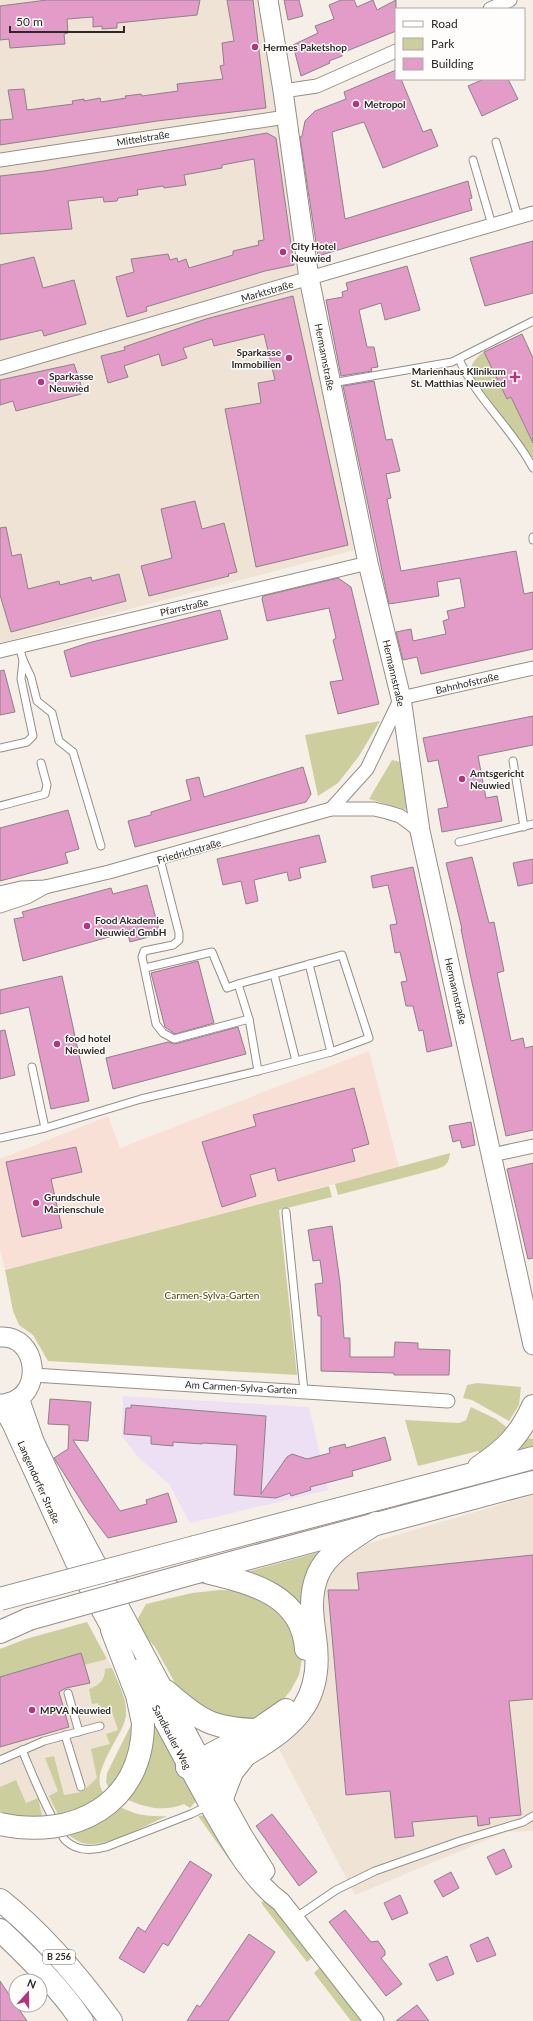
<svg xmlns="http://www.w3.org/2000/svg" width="533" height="2021" font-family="Lato,sans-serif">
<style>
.built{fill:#efe3d5}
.education{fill:#f9e0d7}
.medical{fill:#eee0f4}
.green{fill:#cccf9d}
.building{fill:#e39bc8;stroke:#8b8287}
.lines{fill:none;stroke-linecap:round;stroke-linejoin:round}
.lane-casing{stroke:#968f88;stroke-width:9}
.street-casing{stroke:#968f88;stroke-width:15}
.secondary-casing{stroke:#968f88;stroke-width:21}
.highway-casing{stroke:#968f88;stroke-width:24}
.lane{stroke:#fff;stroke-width:7}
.street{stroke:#fff;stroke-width:13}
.secondary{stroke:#fff;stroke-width:19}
.highway{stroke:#fff;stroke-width:22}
.highway-bridge-casing{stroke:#968f88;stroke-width:24;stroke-linecap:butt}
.highway-bridge{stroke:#fff;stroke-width:22}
.poi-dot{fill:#b5347f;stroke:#fefdfb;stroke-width:1.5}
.labels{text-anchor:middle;stroke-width:3;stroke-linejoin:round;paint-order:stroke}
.shield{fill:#fefdfb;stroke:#6b6967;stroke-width:1}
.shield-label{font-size:9px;font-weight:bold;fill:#2c2a27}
.poi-label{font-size:10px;font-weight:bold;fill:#2c2a27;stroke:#fefdfb;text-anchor:start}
.street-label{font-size:10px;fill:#2c2a27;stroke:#fefdfb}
.park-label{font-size:10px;fill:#454607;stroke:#fefdfb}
</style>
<rect width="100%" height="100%" fill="#f6efe7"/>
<!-- built -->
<g class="built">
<path d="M0,0H258L298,258L355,550L0,643Z"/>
<path d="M533,1495V1831L506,1832L355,1895L277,1745L294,1731L320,1604L328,1573L356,1547Z"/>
<path d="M87,1622L112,1668L126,1701V1717L123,1728L110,1750L100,1774V1784L102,1792L105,1794L60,1818L0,1815V1649L26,1639Z"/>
</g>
<!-- education -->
<path class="education" d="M369,1051L399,1167L5,1270L0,1249V1159L108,1116L120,1148Z"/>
<!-- medical -->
<path class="medical" d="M123,1396L309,1407L328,1490L190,1523L169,1484L137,1456L122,1436Z"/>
<!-- green -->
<g class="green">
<path d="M484,352L508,398L511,397L533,443V458L472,377C468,366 475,358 484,352Z"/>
<path d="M380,721L359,756L338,783L318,796L305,735Z"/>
<path d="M392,760L401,762L411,811L369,799Z"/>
<path d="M450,1153C449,1163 446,1166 437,1169L338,1195L335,1184Z"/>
<path d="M329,1186L332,1197L279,1210L297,1375L48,1361L33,1335L19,1325L13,1311L5,1270Z"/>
<path d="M477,1383L521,1387L519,1405L509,1421L472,1400L463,1398L467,1385Z"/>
<path d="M471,1407L496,1419L513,1432L480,1454L478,1451L418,1466L405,1420L459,1423L466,1420Z"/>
<path d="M521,1437L533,1439V1448L507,1455Z"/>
<path d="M530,1465L532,1472L398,1507L397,1501Z"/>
<path d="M327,1550L306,1613L236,1575Z"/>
<path d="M220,1590L244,1591L263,1599L293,1625L302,1659L299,1675L291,1690L279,1705L264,1716L247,1723H226L193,1705L175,1683L155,1647L145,1636L136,1622L146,1604L192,1593Z"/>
<path d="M87,1622L107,1659L84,1665L81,1654L0,1677V1649L26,1639Z"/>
<path d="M112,1668C118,1683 127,1698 126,1715C125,1734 85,1776 105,1794L101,1797L60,1818L49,1796L58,1791L45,1758L54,1756L64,1795L82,1792L97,1778L91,1749L110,1744L106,1734L118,1730L112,1712L101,1715L98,1703L92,1704L89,1689C99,1685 105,1681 105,1669Z"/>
<path d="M149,1709L197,1793L195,1802L190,1808L184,1804C165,1812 145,1808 126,1799Z"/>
<path d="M133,1721C129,1752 127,1763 109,1789L106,1782L107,1773Z"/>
<path d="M16,1780L26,1803L38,1798L43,1820L0,1815V1787Z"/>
<path d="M120,1807C136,1815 149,1817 167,1816C149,1824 112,1844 94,1844C84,1845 76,1841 69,1835C89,1829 105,1822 120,1807Z"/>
<path d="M209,1815L236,1859L231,1862L198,1816Z"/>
<path d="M268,1897L315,1955L307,1962L261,1903Z"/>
<path d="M321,1966L365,2021H351L314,1973Z"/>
</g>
<!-- building -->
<g class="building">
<path d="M47,0H200L197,15L117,23V28L102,29V26L93,27V17L67,19L68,33L64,34L65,44L10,48L9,39L0,40V6Z"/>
<path d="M227,0H253L266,108L157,121L0,145V120L13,119L8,90L24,89L27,110L73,104L72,101L84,99V101L100,98L101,102L126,98L125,96L141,94L142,96L178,91L177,84L223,79L220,66L224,65L222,43L234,41Z"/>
<path d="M284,0H299L303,16L288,20Z"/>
<path d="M341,0H354L357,7L373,0L377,10L396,0V31L342,53V56L329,61L330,63L301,76L293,45L318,33L315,26L334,19L329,5Z"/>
<path d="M396,70V79H401L423,132L431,129L438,146L383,168L364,122L332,132L345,219L468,181L472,198L469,199L472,210L318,256L300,137L302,136L305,121L315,111L346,99L344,92Z"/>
<path d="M484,79H508L518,99L482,116L468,86Z"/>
<path d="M267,133L276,138L294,265L265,271L146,307L147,311L127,317L116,277L134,272L131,259L168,254L170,260L177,258L178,262L186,259L189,268L233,255V251L259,245L258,241L264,240L254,159L222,165V168L184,175L186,185L164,188L163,186L137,190L138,195L118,198L117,201L104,202L103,197L68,201L72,229L0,234V176L44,171Z"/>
<path d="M533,241V293L485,306L470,258Z"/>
<path d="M34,257L43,288L74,280L86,324L44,336L42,330L0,340V265Z"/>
<path d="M407,266L420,310L385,320L381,303L359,310L367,347H374L378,367L371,368L372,371L341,376L326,300L343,297L342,292L348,290L346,283Z"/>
<path d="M293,296L348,545L256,567L225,409L261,403L258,383L275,380L264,334L214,346L212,339L183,348L187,358L162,366L159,354L124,366L128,377L108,383L101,356L125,350L124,347L206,319Z"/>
<path d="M522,334L533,358V443L511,397L507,399L484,352Z"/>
<path d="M74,364L81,385V394L16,411L13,401L0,405V380Z"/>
<path d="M374,381L386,440L392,439L400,471L386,474L391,498L387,499L401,571L516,551L524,594L533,592V649L421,674L417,657L403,660L396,632L411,629L413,641L446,634L443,621L449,619L447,611L465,607L460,578L437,582L439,596L389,604L343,386Z"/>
<path d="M195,501L202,529L224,523L237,572L228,574L229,576L149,596L141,566L172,558L161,509Z"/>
<path d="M6,527L12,556L21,554L28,589L59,581L60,585L91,577L92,581L119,574L126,601L11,632L0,595V528Z"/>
<path d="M338,578L351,587L379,704L338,714L330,682L343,680L333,640L336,638L329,608L267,621L262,599L263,596Z"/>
<path d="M220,610L228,639L71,677L64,651L88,643Z"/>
<path d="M4,670L15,712L0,715V671Z"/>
<path d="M533,716V745L478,756L486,798L497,796L502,821L442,832L438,809L448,807L438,760L428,762L423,738Z"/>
<path d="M303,767L311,794L306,802L135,847L128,821L151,815V812L191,800L186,780L199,777L204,797Z"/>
<path d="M68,810L79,849L65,853L68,863L0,881V828Z"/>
<path d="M319,835L326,862L299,868L301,878L289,881L287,872L254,880L258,901L246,904L241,881L223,885L217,859Z"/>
<path d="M472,857L489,923L494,922L504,971L497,973L511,1041L523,1038L525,1048L533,1046V1130L506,1136L471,978L461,929H462L446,863Z"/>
<path d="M533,859V883L518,886L513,863Z"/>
<path d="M413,867L452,1046L427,1052L423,1030L419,1031L413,1006H406L401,982L407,981L400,952L395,953L390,925L397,924L388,885L373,888L371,876Z"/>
<path d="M147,885L160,934L130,942L127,932L23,961L14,919L24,917L22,912L111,888L113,894Z"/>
<path d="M198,961L214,1023L175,1034L165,1027L151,973Z"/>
<path d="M62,976L89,1101L51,1109L29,1007L0,1014V990Z"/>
<path d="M238,1027L246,1054L113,1089L106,1058L168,1042L175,1044Z"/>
<path d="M5,1030L15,1075L0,1079V1031Z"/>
<path d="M354,1088L369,1144L352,1149L355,1161L278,1181L275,1168L250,1175L256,1196L222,1207L202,1142L256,1126L253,1115Z"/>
<path d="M471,1122L475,1145L462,1148L460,1140L453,1142L449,1126Z"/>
<path d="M76,1147L82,1172L51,1179L62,1228L22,1237L6,1162Z"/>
<path d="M533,1163V1258L528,1259L507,1169Z"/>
<path d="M332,1226L340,1282L344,1338H350V1357H394L395,1342L418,1343V1349L450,1350L449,1375H394V1373L321,1371V1316H318L315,1284L323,1283L320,1260L313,1261L308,1230Z"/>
<path d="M50,1399L91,1402L88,1441L73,1440L120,1511L147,1504L146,1500L168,1493L177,1522L108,1538L89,1513L54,1458L68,1449L69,1425L48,1424Z"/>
<path d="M131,1405L266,1416L261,1494L287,1457L292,1454L307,1459L330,1453L329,1448L345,1444L346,1448L385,1437L391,1460L352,1471L353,1476L310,1487L311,1490L291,1496L290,1493L276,1498L234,1495L237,1445L202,1443V1444L173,1442V1446L151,1444V1436L124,1434L126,1408H131Z"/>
<path d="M533,1555V1699L509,1701L521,1815L489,1818L490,1824L478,1826L477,1816L412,1822L414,1836L395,1838L390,1791L346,1795L328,1590H359L357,1573Z"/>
<path d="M81,1653L90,1683L66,1688L59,1692L69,1727L0,1747V1677Z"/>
<path d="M272,1814L317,1872L299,1886L256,1826Z"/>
<path d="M504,1849L512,1867L496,1875L487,1857Z"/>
<path d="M190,1861L212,1875L168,1946L163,1943L144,1973L119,1958L138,1927L145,1932Z"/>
<path d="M451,1872L459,1888L443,1897L434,1881Z"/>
<path d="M400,1895L408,1913L392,1920L384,1903Z"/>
<path d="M345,1910L371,1942L378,1941L385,1951V1955L381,1958L402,1984L386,1996L329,1922Z"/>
<path d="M249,1934L275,1952L228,2021H187L197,2005L200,2007Z"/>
<path d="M488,1937L496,1955L477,1962L470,1945Z"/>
<path d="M447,1956L454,1974L437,1981L429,1964Z"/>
<path d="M0,1981L16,2005L27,2021H0Z"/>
<path d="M417,2005L429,2021H396Z"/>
</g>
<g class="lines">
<defs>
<g id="lane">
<path d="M496,142L518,217"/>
<path d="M473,160L492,225"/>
<path d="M459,359C477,400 513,429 533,468"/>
<path d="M332,383L452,362L533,321"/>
<path d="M533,537V540"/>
<path d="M19,646L23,660L31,677L37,701L52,713L59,741L73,752L101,846"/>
<path d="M0,748L27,742L33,736L21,679L23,660"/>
<path d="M513,761L524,827"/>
<path d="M0,806L45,794L47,785L41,763"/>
<path d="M459,842L533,824"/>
<path d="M160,859L179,933V940L173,945L144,951L142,957L156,1024L163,1033L174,1039L249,1019"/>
<path d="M309,964L331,1052"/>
<path d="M274,974L296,1061"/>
<path d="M238,984L342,955L369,1038L331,1052L258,1071"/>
<path d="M45,1128L141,1099L258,1071L249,1019L238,984L227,988L212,952L145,968"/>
<path d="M0,1138L45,1128L32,1067"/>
<path d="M286,1212L304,1391"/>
<path d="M68,1693L79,1732"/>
<path d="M65,1735L81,1787"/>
<path d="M22,1750C33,1776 43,1802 57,1826C60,1831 62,1836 65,1840C76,1851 92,1851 106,1847L191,1814L208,1806"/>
<path d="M0,1760L44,1741L100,1726"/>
<path d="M295,1918L336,1890L375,1871L460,1841L523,1822L533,1816"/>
</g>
<g id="street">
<path d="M490,9L510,0"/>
<path d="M283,91L317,86L396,51"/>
<path d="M0,160L286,117"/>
<path d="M0,368L533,213"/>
<path d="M0,651L368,563"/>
<path d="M331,809L367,769L401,698L533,668"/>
<path d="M0,893L21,888L45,887L109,872L331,809H374L387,812L400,816L420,831"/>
<path d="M0,906L27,897L45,887"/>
<path d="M492,1155L533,1146"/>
<path d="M33,1375L448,1401"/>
</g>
<g id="secondary">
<path d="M268,0L283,91L309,278L368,563L401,698L420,831L533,1345"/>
<path d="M0,1337C38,1334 45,1396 7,1403"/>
<path d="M19,1398L34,1441L60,1496L207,1771L243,1836L265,1871"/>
<path d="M1,1404L12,1424L75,1562L119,1643"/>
<path d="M135,1669C161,1715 185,1762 211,1808C230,1841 249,1878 281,1902L374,2021"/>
</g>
<g id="highway">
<path d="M479,1467C505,1450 520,1435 533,1406"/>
<path d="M195,1547L533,1458"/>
<path d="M201,1571L533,1482"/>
<path d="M202,1571C246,1582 302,1592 306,1649"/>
<path d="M112,1630L137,1695L143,1723"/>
<path d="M0,1632L29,1619"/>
<path d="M166,1691C199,1720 212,1729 257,1730"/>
<path d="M187,1767C213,1776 227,1766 249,1753C298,1724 324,1698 315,1637C312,1615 309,1595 318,1574C328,1551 356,1537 376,1523"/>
<path d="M187,1767L257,1730L286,1710"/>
<path d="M222,1798L232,1772L244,1757"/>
<path d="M0,1900C43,1934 79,1977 111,2021"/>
<path d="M0,1930C30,1958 59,1987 82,2021"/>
</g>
</defs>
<!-- lane casing -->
<use href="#lane" class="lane-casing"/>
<!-- street casing -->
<use href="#street" class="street-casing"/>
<!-- secondary casing -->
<use href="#secondary" class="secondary-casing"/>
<!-- highway casing -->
<use href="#highway" class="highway-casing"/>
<!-- lane -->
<use href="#lane" class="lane"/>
<!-- street -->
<use href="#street" class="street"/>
<!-- secondary -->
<use href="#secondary" class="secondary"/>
<!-- highway -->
<use href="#highway" class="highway"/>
<defs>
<g id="highway-bridge">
<path d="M0,1599L195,1547"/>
<path d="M29,1619L201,1571"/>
<path d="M0,1824C73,1840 143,1805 143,1723"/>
</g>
</defs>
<!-- highway-bridge casing -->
<use href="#highway-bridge" class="highway-bridge-casing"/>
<!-- highway-bridge -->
<use href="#highway-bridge" class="highway-bridge"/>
</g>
<!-- markers -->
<g class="poi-dot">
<circle cx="255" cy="47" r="4"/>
<circle cx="356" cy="104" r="4"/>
<circle cx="283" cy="252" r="4"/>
<circle cx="289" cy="358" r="4"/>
<path d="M513 371h4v4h4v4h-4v4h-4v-4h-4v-4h4z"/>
<circle cx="41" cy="382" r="4"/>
<circle cx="462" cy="779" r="4"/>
<circle cx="87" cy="926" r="4"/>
<circle cx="57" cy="1044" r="4"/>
<circle cx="36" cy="1203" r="4"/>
<circle cx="32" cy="1710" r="4"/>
</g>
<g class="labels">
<!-- shield labels -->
<rect class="shield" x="43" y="1950" width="32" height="14" rx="3"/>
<g class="shield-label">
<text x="59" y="1960">B 256</text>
</g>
<!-- poi labels -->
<g class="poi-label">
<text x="263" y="51">Hermes Paketshop</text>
<text x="364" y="108">Metropol</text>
<text x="291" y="250">City Hotel<tspan x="291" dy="12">Neuwied</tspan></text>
<text x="281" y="356" text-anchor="end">Sparkasse<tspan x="281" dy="12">Immobilien</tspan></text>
<text x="506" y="375" text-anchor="end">Marienhaus Klinikum<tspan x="506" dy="12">St. Matthias Neuwied</tspan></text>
<text x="49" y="380">Sparkasse<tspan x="49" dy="12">Neuwied</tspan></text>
<text x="470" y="777">Amtsgericht<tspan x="470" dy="12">Neuwied</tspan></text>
<text x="95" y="924">Food Akademie<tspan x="95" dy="12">Neuwied GmbH</tspan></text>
<text x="65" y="1042">food hotel<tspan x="65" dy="12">Neuwied</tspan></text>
<text x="44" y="1201">Grundschule<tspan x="44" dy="12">Marienschule</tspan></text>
<text x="40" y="1714">MPVA Neuwied</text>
</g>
<!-- street labels -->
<g class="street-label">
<text transform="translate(143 138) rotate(-9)" y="4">Mittelstraße</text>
<text transform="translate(267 291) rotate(-16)" y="4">Marktstraße</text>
<text transform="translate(325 357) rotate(79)" y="4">Hermannstraße</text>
<text transform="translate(184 607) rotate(-13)" y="4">Pfarrstraße</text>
<text transform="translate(394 673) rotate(77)" y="4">Hermannstraße</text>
<text transform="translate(467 683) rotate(-13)" y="4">Bahnhofstraße</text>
<text transform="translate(189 851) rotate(-16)" y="4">Friedrichstraße</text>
<text transform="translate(456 991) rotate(77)" y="4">Hermannstraße</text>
<text transform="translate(241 1387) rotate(3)" y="4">Am Carmen-Sylva-Garten</text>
<text transform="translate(39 1482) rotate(66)" y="4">Langendorfer Straße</text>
<text transform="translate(172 1737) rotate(62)" y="4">Sandkauler Weg</text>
</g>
<!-- park labels -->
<g class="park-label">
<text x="212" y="1299">Carmen-Sylva-Garten</text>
</g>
</g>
<!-- legend -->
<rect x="395" y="8" width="130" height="72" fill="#fefdfb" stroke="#aaa9a6"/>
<rect x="403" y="21" width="20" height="6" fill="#ffffff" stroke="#aaa9a6"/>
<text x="431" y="28" font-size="12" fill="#2c2a27">Road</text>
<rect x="403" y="38" width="20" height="12" fill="#cccf9d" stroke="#aaa9a6"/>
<text x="431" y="48" font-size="12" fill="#2c2a27">Park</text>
<rect x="403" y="58" width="20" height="12" fill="#e39bc8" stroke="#aaa9a6"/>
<text x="431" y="68" font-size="12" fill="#2c2a27">Building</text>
<!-- north arrow -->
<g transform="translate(28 1993) rotate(21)"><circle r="19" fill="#fefdfb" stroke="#aaa9a6"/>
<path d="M0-3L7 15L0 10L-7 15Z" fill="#b5347f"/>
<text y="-6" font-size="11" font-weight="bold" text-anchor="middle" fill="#2c2a27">N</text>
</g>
<!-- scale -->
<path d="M10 26v6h114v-6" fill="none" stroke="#2c2a27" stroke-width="2"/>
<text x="16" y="26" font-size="12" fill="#2c2a27" stroke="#fefdfb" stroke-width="3" paint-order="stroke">50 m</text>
</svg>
